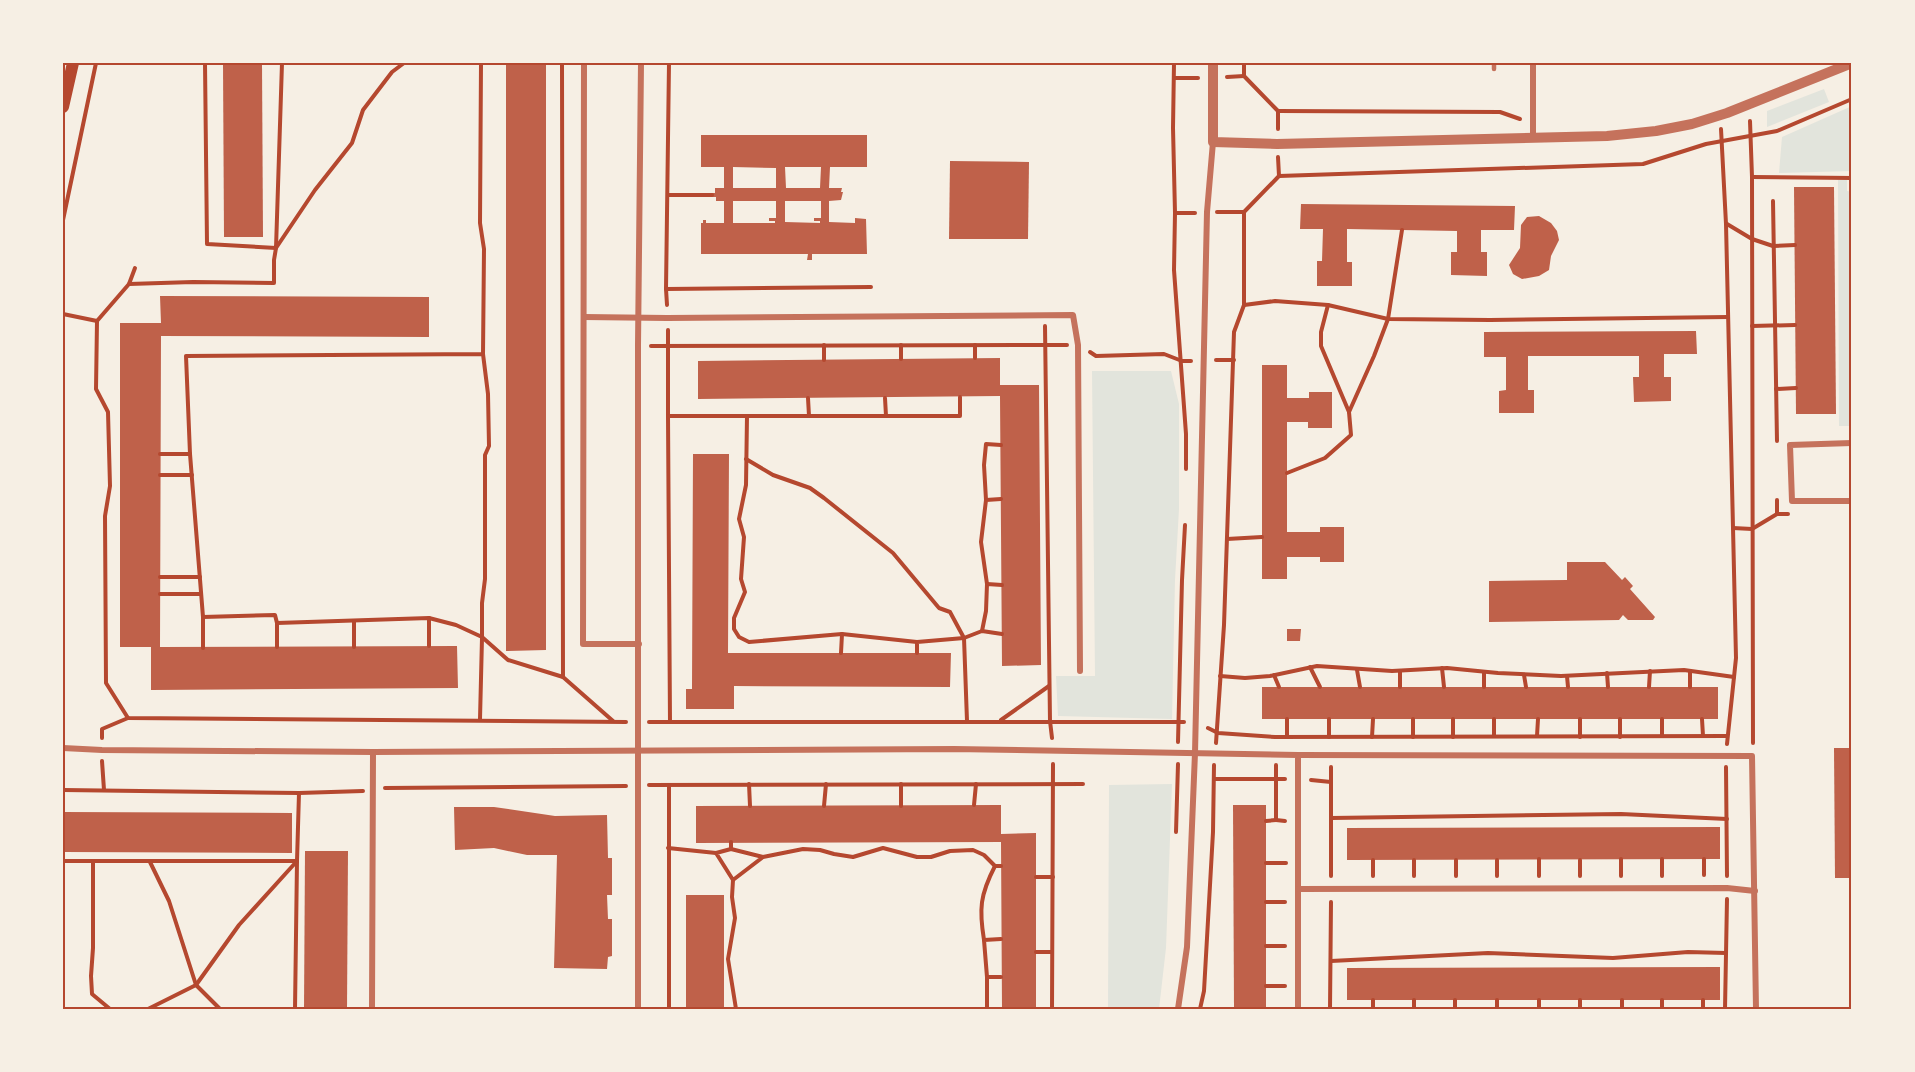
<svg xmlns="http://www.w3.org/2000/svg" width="1915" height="1072" font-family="'Alegreya Sans',sans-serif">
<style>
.green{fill:#e2e4dc}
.building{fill:#bf614a;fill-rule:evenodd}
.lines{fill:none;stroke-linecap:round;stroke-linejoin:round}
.path{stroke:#b5482f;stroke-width:4}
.service{stroke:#c5725c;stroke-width:4.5}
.minor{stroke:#c5725c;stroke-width:6}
.tertiary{stroke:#c5725c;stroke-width:10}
.secondary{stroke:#b5482f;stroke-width:12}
.neatline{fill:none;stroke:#b5482f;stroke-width:2}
</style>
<rect width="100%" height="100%" fill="#f6efe4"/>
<!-- green -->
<g class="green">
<path d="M1824,89L1829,102L1767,127V111Z"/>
<path d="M1852,106V171L1779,173L1782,137Z"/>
<path d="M1838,180H1847V191L1852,192V426H1839Z"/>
<path d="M1092,371H1171L1179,404V509L1175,580L1172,719L1058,716L1056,676H1095Z"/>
<path d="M1172,784L1166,948L1159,1009H1108L1109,785Z"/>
</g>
<!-- building -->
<g class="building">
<path d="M223,63H262L263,237H224Z"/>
<path d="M506,63H546V650L506,651Z"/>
<path d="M701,135H867V167H830L829,188H842L841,192H843L841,200L829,201V222L855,223V218L866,219L867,254H812V260H807L808,254H701V223H703V220H706V223H724V201H716V197H712V193H715V188H724V167H701ZM733,167L776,168V188H733ZM785,167H821L820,188H786ZM733,201H776V218H769V221H775V223H733ZM785,201H821V218H814V221H820V223L785,222Z"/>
<path d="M950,161L1029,162L1028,239H949Z"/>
<path d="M1794,187H1834L1836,414H1796Z"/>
<path d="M1301,204L1515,206L1514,230H1481V252H1487V276L1451,275V252H1457V231L1347,229V262H1352V286H1317V261H1322L1323,229H1300Z"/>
<path d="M1539,216L1551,223L1557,231L1559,240L1551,256L1549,270L1539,276L1522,279L1513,274L1509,265L1520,248L1521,225L1527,217Z"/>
<path d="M160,296L429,297V337L161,336L160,647L457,646L458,688L151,690V647H120V323H161Z"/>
<path d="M1696,331L1697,354H1664V377H1671V401L1634,402L1633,377H1639V356H1528V390H1534V413H1499V391L1506,390V357H1484V332Z"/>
<path d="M1000,358V385H1039L1041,665L1002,666L1000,396L698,399V361Z"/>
<path d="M1262,365H1287V398H1309V392H1332V428H1308V422H1287V532H1320V527H1344V562H1320V557H1287V579H1262Z"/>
<path d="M693,454H729L728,653H951L950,687L734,686V709H686V689H692Z"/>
<path d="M1567,562H1605L1622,580L1625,577L1633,586L1630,589L1655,617L1653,620H1628L1623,615L1619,620L1489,622V581L1567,580Z"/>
<path d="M1287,629H1301L1300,641H1287Z"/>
<rect x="1262" y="687" width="456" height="32"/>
<path d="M1834,748H1852V878H1835Z"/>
<path d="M1001,805V834L1036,833V1009H1002L1001,842L696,843V806Z"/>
<path d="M1233,805H1266V1009H1234Z"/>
<path d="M454,807H494L555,816L607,815L608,858H612V895H607L608,919H612V956L608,957L607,969L554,968L557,855H527L494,848L455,850Z"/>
<path d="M63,812L292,813V853L63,852Z"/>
<path d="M1720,827V859L1347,860V828Z"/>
<path d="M305,851H348L347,1009H304Z"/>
<rect x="686" y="895" width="38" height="114"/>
<path d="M1720,967V1000H1347V968Z"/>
</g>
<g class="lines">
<!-- path -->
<g class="path">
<path d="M205,63L207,244L276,248L282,63"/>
<path d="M404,63L392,72L363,110L352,143L315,190L276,248L274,260V283L193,282L129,284L97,321L96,389L108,412L110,486L105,516L106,683L128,718L626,722"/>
<path d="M481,63L480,223L484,249L483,354L488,394L489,446L485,455V579L482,603V637L456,625L429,618L277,623L275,615L203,617L190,454L186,356L483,354"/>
<path d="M562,63L563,677L613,721"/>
<path d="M1174,63L1173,128L1175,213L1174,270L1186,434V469"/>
<path d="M1244,63V76L1278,111V129"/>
<path d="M1227,77L1244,76"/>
<path d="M1174,78H1198"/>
<path d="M1278,111L1500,112L1520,119"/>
<path d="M1750,121L1752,177L1753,743"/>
<path d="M1721,129L1726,224L1736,658L1727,744"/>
<path d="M1279,176L1643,164L1706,144L1777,131L1852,99"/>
<path d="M1752,177L1852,178"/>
<path d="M668,195H712"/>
<path d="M1773,201L1777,441"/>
<path d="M1217,212H1244"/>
<path d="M1175,213H1195"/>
<path d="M63,220L96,63"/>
<path d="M1727,224L1752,239L1773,246L1795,245"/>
<path d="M129,284L135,268"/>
<path d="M666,289L669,63"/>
<path d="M667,305L666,289L871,287"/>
<path d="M1244,305L1275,301L1328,305L1388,319L1490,320L1728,317"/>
<path d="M63,314L97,321"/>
<path d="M1045,326L1050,721L1052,738"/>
<path d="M1752,326L1795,325"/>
<path d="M668,330V416H960V397"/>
<path d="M824,345V360"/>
<path d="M901,345V359"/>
<path d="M651,346L1067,345"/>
<path d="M1090,352L1096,356L1164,354L1182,361H1191"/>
<path d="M975,358V345"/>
<path d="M1216,360H1234"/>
<path d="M1776,389L1796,388"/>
<path d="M808,398L809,416"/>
<path d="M885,398L886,416"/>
<path d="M1349,412L1374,356L1388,319L1402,230"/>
<path d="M668,416L670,722"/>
<path d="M747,416L746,485L739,519L744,537L741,579L745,592L734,618V629L739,637L749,642L842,634"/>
<path d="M160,454H190"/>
<path d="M746,459L773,475L810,488L824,498L893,553L939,608L950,612L964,638L967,721"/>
<path d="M1287,473L1325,458L1351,435L1349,412L1321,346V332L1328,305"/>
<path d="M160,475H192"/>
<path d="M986,500L984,465L986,444L1001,445"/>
<path d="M1777,514V500"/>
<path d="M1733,528L1752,529L1777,514H1788"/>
<path d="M1227,539L1262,537"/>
<path d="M160,577H200"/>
<path d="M987,584L981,542L986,500L1001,499"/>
<path d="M160,594H201"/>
<path d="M203,617V648"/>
<path d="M429,618V646"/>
<path d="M277,623V647"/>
<path d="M982,631L986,611L987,584L1002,585"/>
<path d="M482,637L508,660L563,677"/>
<path d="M354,647V621"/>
<path d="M841,653L842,634L917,642"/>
<path d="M917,653V642L964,638L982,631L1002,634"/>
<path d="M1310,667L1320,687"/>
<path d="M1442,668L1444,687"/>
<path d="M1357,670L1360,687"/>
<path d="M1400,671V687"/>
<path d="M1690,671V687"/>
<path d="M1484,672V687"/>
<path d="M1607,673L1608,687"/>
<path d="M1274,675L1279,687"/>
<path d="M1524,675L1526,687"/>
<path d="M1220,676L1245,678L1270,676L1317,666L1392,671L1447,668L1498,673L1561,676L1684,670L1734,677"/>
<path d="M1567,676L1568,687"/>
<path d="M1649,687L1650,671"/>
<path d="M480,719L482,638"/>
<path d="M1413,719V737"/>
<path d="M1453,719V737"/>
<path d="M1580,719V737"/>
<path d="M1620,719V737"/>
<path d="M1702,719L1703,736"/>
<path d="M1001,720L1049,686"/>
<path d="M649,722H1184"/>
<path d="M1208,728L1218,733L1275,737L1727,736"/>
<path d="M1494,736V719"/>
<path d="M1537,736L1538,719"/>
<path d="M1662,736V719"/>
<path d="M1287,737V719"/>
<path d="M1329,737V719"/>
<path d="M1372,737L1373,719"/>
<path d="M102,738V729L128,718"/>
<path d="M1178,742L1182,580L1185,525"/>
<path d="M1216,743L1224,625L1234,332L1244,305V212L1279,176L1278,157"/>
<path d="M102,761L104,790"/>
<path d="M1276,765V820L1285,821"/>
<path d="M1726,767L1727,876"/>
<path d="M1214,779H1285"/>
<path d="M1311,780L1331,782"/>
<path d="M749,784L750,806"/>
<path d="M649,785L1083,784"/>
<path d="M669,785V1009"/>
<path d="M385,788L626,786"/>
<path d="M63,790L299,793L363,791"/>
<path d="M974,805L976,784"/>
<path d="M824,806L826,784"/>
<path d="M901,806V784"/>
<path d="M1331,818L1621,814L1727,819"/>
<path d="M1266,821L1276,820"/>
<path d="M1176,832L1178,764"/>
<path d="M668,848L716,853"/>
<path d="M731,849V842"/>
<path d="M763,857L731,849L716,853L733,880L763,857L803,849L820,850L834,854L853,857L883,848L917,857H931L950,851L973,850L984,855L995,866"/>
<path d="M1621,859V876"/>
<path d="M1373,860V876"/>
<path d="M1456,860V876"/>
<path d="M1580,860V876"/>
<path d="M63,861H297L299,793"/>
<path d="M93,861V948L91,976L92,994L110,1009"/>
<path d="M150,862L169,901L196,985L220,1009"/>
<path d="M1266,863H1286"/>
<path d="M1704,875V859"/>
<path d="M1331,876V767"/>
<path d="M1414,876V860"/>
<path d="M1497,876V860"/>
<path d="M1539,876V859"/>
<path d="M1662,876V859"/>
<path d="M1036,877H1053"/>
<path d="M733,880L732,897L735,918L728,959L736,1009"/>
<path d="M1266,902H1285"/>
<path d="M984,940C979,909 980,895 995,866H1001"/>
<path d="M1266,946H1285"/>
<path d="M1036,952H1052"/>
<path d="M1331,961L1488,953L1613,958L1688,952L1726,953"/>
<path d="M987,977L984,940L1001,939"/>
<path d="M1266,986H1285"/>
<path d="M1497,1000V1009"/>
<path d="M1580,1000V1009"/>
<path d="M1622,1000V1009"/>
<path d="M1703,1000V1009"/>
<path d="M148,1009L196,985L239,925L297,861L295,1009"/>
<path d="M987,1009V977H1001"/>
<path d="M1052,1009L1053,764"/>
<path d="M1200,1009L1204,991L1213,832L1214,765"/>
<path d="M1330,1009L1331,902"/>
<path d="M1373,1009V1000"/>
<path d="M1414,1009V1000"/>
<path d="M1455,1009V1000"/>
<path d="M1539,1009V1000"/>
<path d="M1662,1009V1000"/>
<path d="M1725,1009L1727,899"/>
</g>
<!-- service -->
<path class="service" d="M1494,63V69"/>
<!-- minor -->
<g class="minor">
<path d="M584,63L583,644H639"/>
<path d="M1533,63V138"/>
<path d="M584,317L667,318L1073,315L1078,345L1080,671"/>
<path d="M1852,443L1790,445L1792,501H1852"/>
<path d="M63,748L102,750L373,752L954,749L1298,755V1009"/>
<path d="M1298,755L1752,756L1756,1009"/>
<path d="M1298,889L1727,888L1755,891"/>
<path d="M372,1009L373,752"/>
<path d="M638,1009V346L641,63"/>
<path d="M1178,1009L1187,947L1195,753L1207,212L1213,142"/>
</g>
<!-- tertiary -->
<path class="tertiary" d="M1213,63V142L1277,144L1607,136L1656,131L1692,124L1727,113L1852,63"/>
<!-- secondary -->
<path class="secondary" d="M63,107L73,63"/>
</g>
<!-- border -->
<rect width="1915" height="1072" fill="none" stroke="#f6efe4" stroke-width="129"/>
<rect x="64" y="64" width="1786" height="944" class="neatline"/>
</svg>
